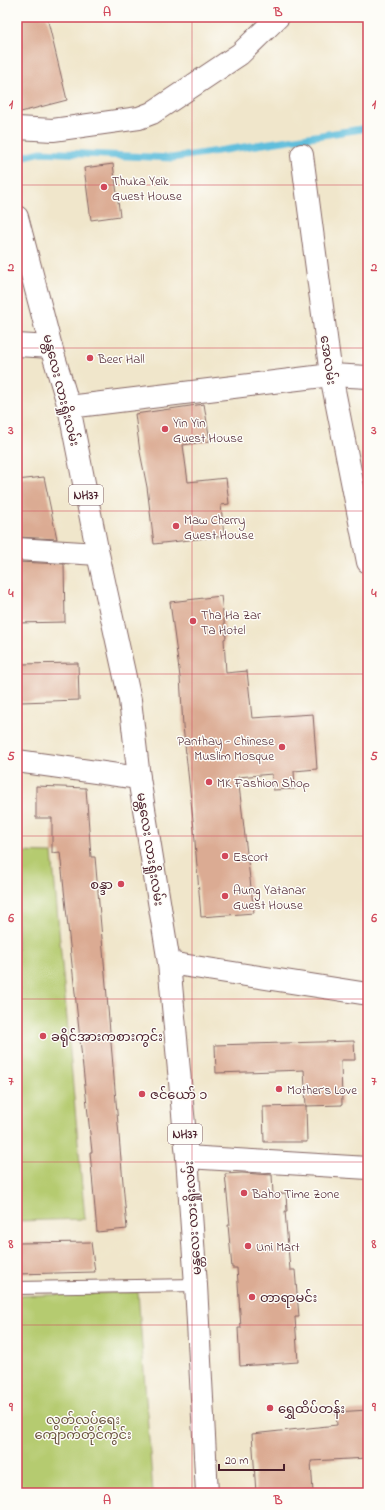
<svg xmlns="http://www.w3.org/2000/svg" width="385" height="1510" font-family="'Indie Flower','Noto Sans Myanmar',sans-serif">
<style>
.green{fill:#b5cb6f;stroke:#80754d}
.lines{fill:none;stroke-linecap:round;stroke-linejoin:round}
.stream{stroke:#5ebedc;stroke-width:7}
.building{fill:#dbab93}
.lane-casing{stroke:#846563;stroke-width:14}
.street-casing{stroke:#846563;stroke-width:24}
.secondary-casing{stroke:#846563;stroke-width:24}
.highway-casing{stroke:#846563;stroke-width:24}
.lane{stroke:#fff;stroke-width:12}
.street{stroke:#fff;stroke-width:22}
.secondary{stroke:#fff;stroke-width:22}
.highway{stroke:#fff;stroke-width:22}
.grid{fill:none;stroke:#d1495b;stroke-width:1;stroke-opacity:0.55}
.poi-dot{fill:#d1495b;stroke:#fdfcf7;stroke-width:1.5}
.labels{text-anchor:middle;stroke-width:3;stroke-linejoin:round;paint-order:stroke}
.shield{fill:#fdfcf7;stroke:#806168;stroke-width:1}
.shield-label{font-size:12px;font-weight:bold;fill:#4a1f2b}
.poi-label{font-size:13px;fill:#4a1f2b;stroke:#fdfcf7;text-anchor:start}
.street-label{font-size:13px;fill:#4a1f2b;stroke:#fdfcf7}
.park-label{font-size:13px;fill:#6a533f;stroke:#fdfcf7}
.neatline{fill:none;stroke:#d1495b;stroke-width:1.5}
.grid-label{font-size:13px;text-anchor:middle;font-weight:bold;fill:#d1495b}
</style>
<rect width="100%" height="100%" fill="#fdfcf7"/>
<filter id="ink" filterUnits="userSpaceOnUse"><feTurbulence type="fractalNoise" baseFrequency=".025" numOctaves="2"/><feDisplacementMap in="SourceGraphic" scale="8" xChannelSelector="R" yChannelSelector="G"/><feConvolveMatrix kernelMatrix="1 2 1 2 8 2 1 2 1" color-interpolation-filters="sRGB"/></filter>
<filter id="wash" filterUnits="userSpaceOnUse"><feTurbulence type="fractalNoise" baseFrequency=".012" numOctaves="4" result="noise"/><feDisplacementMap in="SourceGraphic" scale="16" xChannelSelector="R" yChannelSelector="G"/><feGaussianBlur stdDeviation="0.9" result="paint"/><feColorMatrix in="noise" values="0 0 0 0 0 0 0 0 0 0 0 0 0 0 0 0 0 1.4 0 .05"/><feComposite in="paint" operator="in"/></filter>
<g filter="url(#wash)">
<rect width="100%" height="100%" fill="#f0e6cb"/>
<!-- green -->
<g class="green">
<path d="M17,852L52,853L85,1219L17,1221Z"/>
<path d="M138,1292L153,1493H17V1296Z"/>
</g>
<g class="lines">
<!-- stream -->
<path class="stream" d="M17,158L41,152L172,158L368,128"/>
</g>
<g id="blocks">
<!-- building -->
<g class="building">
<path d="M17,17H47L67,100L17,113Z"/>
<path d="M113,164L120,216L91,220L84,168Z"/>
<path d="M204,404L210,441L183,445L188,482L226,478L229,504L221,505L224,536L154,544L147,487L140,452L135,414Z"/>
<path d="M44,477L57,539L17,537V480Z"/>
<path d="M17,562L64,564L65,622L17,623Z"/>
<path d="M221,596L226,638L224,639L226,673L247,671L252,718L313,714L317,769L294,771L295,789L273,790L272,774L238,777L254,913L201,917L194,829L183,726L180,677L170,602Z"/>
<path d="M78,663L79,700L21,702L20,664Z"/>
<path d="M36,786L86,788L91,857H95L127,1229L97,1232L90,1152H92L60,852L52,853V818H36Z"/>
<path d="M354,1041L355,1060H341L342,1105L306,1106L304,1070L216,1073L215,1045Z"/>
<path d="M306,1106L307,1142H264L263,1107Z"/>
<path d="M242,1173L272,1175L273,1194L286,1193L287,1211H285L290,1270H295L299,1317H295L298,1362L240,1366L238,1328H241L237,1268H232L228,1225H230L225,1174Z"/>
<path d="M91,1242L95,1272L17,1274V1243Z"/>
<path d="M368,1410V1458L311,1461L313,1493H256L252,1434L337,1425L336,1412Z"/>
</g>
</g>
</g>
<g filter="url(#ink)">
<use href="#blocks" fill-opacity="0" stroke="#846563" stroke-width="1"/>
<g class="lines">
<defs>
<path id="lane" d="M17,1288L196,1285"/>
<g id="street">
<path d="M17,128L53,130L139,118L152,113L240,54L278,17"/>
<path d="M302,155L331,375L368,562"/>
<path d="M17,345L51,347"/>
<path d="M69,407L331,375L368,377"/>
<path d="M17,549L98,554"/>
<path d="M169,963L368,994"/>
<path d="M187,1157L368,1168"/>
</g>
<path id="secondary" d="M17,761L139,778"/>
<path id="highway" d="M17,217L51,347L69,407L98,554L130,700L139,778L169,963L187,1157L196,1285L207,1493"/>
</defs>
<!-- lane casing -->
<use href="#lane" class="lane-casing"/>
<!-- street casing -->
<use href="#street" class="street-casing"/>
<!-- secondary casing -->
<use href="#secondary" class="secondary-casing"/>
<!-- highway casing -->
<use href="#highway" class="highway-casing"/>
<!-- lane -->
<use href="#lane" class="lane"/>
<!-- street -->
<use href="#street" class="street"/>
<!-- secondary -->
<use href="#secondary" class="secondary"/>
<!-- highway -->
<use href="#highway" class="highway"/>
</g>
</g>
<!-- grid -->
<path class="grid" d="M192,17V1493M17,185H368M17,348H368M17,511H368M17,674H368M17,836H368M17,999H368M17,1162H368M17,1325H368"/>
<!-- markers -->
<g class="poi-dot">
<circle cx="104" cy="187" r="4"/>
<circle cx="90" cy="358" r="4"/>
<circle cx="165" cy="429" r="4"/>
<circle cx="176" cy="526" r="4"/>
<circle cx="193" cy="621" r="4"/>
<circle cx="282" cy="747" r="4"/>
<circle cx="209" cy="782" r="4"/>
<circle cx="225" cy="856" r="4"/>
<circle cx="121" cy="884" r="4"/>
<circle cx="225" cy="896" r="4"/>
<circle cx="43" cy="1036" r="4"/>
<circle cx="279" cy="1089" r="4"/>
<circle cx="142" cy="1094" r="4"/>
<circle cx="244" cy="1193" r="4"/>
<circle cx="248" cy="1246" r="4"/>
<circle cx="252" cy="1297" r="4"/>
<circle cx="270" cy="1408" r="4"/>
</g>
<g class="labels">
<!-- shield labels -->
<g class="shield">
<rect x="69" y="485" width="34" height="20" rx="3"/>
<rect x="168" y="1124" width="34" height="20" rx="3"/>
</g>
<g class="shield-label">
<text x="86" y="499">NH37</text>
<text x="185" y="1138">NH37</text>
</g>
<!-- poi labels -->
<g class="poi-label">
<text x="112" y="185">Thuka Yeik<tspan x="112" dy="15">Guest House</tspan></text>
<text x="98" y="363">Beer Hall</text>
<text x="173" y="427">Yin Yin<tspan x="173" dy="15">Guest House</tspan></text>
<text x="184" y="524">Maw Cherry<tspan x="184" dy="15">Guest House</tspan></text>
<text x="201" y="619">Tha Ha Zar<tspan x="201" dy="15">Ta Hotel</tspan></text>
<text x="274" y="745" text-anchor="end">Panthay - Chinese<tspan x="274" dy="15">Muslim Mosque</tspan></text>
<text x="217" y="787">MK Fashion Shop</text>
<text x="233" y="861">Escort</text>
<text x="113" y="889" text-anchor="end">စန္ဒာ</text>
<text x="233" y="894">Aung Yatanar<tspan x="233" dy="15">Guest House</tspan></text>
<text x="51" y="1041">ခရိုင်အားကစားကွင်း</text>
<text x="287" y="1094">Mother´s Love</text>
<text x="150" y="1099">ဇင်ယော် ၁</text>
<text x="252" y="1198">Baho Time Zone</text>
<text x="256" y="1251">Uni Mart</text>
<text x="260" y="1302">တာရာမင်း</text>
<text x="278" y="1413">ရွှေထိပ်တန်း</text>
</g>
<!-- street labels -->
<g class="street-label">
<text transform="translate(329 360) rotate(82)" y="5">အေလမ်း</text>
<text transform="translate(62 390) rotate(76)" y="5">မန္တလေး လားရှိုးလမ်း</text>
<text transform="translate(151 849) rotate(81)" y="5">မန္တလေး လားရှိုးလမ်း</text>
<text transform="translate(192 1218) rotate(-94)" y="5">မန္တလေး လားရှိုးလမ်း</text>
</g>
<!-- park labels -->
<g class="park-label">
<text x="83" y="1424">လွတ်လပ်ရေး<tspan x="83" dy="15">ကျောက်တိုင်ကွင်း</tspan></text>
</g>
</g>
<!-- margin -->
<rect width="385" height="1510" fill="none" stroke="#fdfcf7" stroke-width="44"/>
<!-- scale -->
<path d="M219 1464v6h65v-6" fill="none" stroke="#4a1f2b" stroke-width="2"/>
<text x="225" y="1464" font-size="12" fill="#4a1f2b" stroke="#fdfcf7" stroke-width="3" paint-order="stroke">20 m</text>
<rect x="22" y="22" width="341" height="1466" class="neatline"/>
<g class="grid-label">
<text x="107" y="16">A</text>
<text x="278" y="16">B</text>
<text x="11" y="108">1</text>
<text x="374" y="108">1</text>
<text x="11" y="271">2</text>
<text x="374" y="271">2</text>
<text x="11" y="434">3</text>
<text x="374" y="434">3</text>
<text x="11" y="597">4</text>
<text x="374" y="597">4</text>
<text x="11" y="760">5</text>
<text x="374" y="760">5</text>
<text x="11" y="922">6</text>
<text x="374" y="922">6</text>
<text x="11" y="1085">7</text>
<text x="374" y="1085">7</text>
<text x="11" y="1248">8</text>
<text x="374" y="1248">8</text>
<text x="11" y="1411">9</text>
<text x="374" y="1411">9</text>
<text x="107" y="1504">A</text>
<text x="278" y="1504">B</text>
</g>
</svg>
